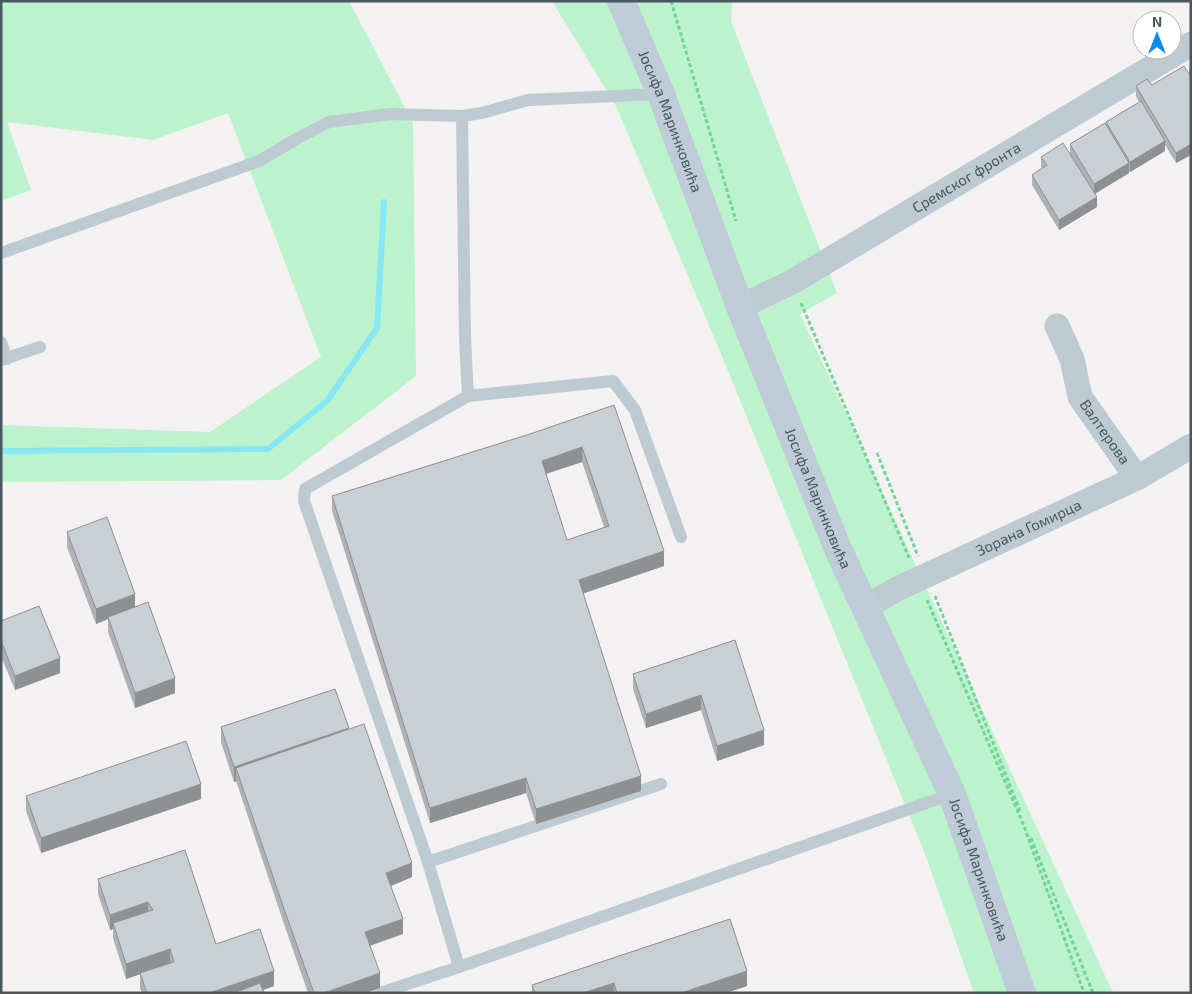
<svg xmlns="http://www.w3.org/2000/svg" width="1192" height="994" font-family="'Exo 2',sans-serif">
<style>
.green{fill:#bdf3cc}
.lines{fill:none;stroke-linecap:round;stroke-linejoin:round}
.stream{stroke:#87e8f3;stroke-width:6}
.path{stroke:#72d499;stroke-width:3;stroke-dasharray:4 2.5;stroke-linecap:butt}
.lane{stroke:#becad1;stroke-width:12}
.street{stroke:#becad1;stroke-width:25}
.secondary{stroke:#bdccd6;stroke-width:28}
.wall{fill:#aeb2b6;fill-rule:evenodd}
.shaded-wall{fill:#8d9194}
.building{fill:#cacfd4;stroke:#8d9194;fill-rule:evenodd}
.labels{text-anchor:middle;stroke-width:4;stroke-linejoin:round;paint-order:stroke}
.street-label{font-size:15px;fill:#475760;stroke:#fff}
</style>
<rect width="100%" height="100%" fill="#f3f1f1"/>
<!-- green -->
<g class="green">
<path d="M1,1H349L413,123L416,376L281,480L1,482V425L210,432L321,357L228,113L153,140L7,122L31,190L1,201Z"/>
<path d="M552,1H732L731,21L837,293L800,314L1113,993H974L925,854L719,349L616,106Z"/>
</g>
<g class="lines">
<!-- stream -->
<path class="stream" d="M1,451L268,449L327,401L377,328L384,202"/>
<!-- path -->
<g class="path">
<path d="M671,1L736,221"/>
<path d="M801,303L909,558"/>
<path d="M877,453L918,556"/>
<path d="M935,596L1020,811"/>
<path d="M927,600L1024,826L1084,993"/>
<path d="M1031,838L1093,993"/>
</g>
<!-- lane -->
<g class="lane">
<path d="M1,253L259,161L298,138L329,122L390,114L462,116"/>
<path d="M1,342L7,359"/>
<path d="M1,360L40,347"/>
<path d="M468,396L465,338L462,116L482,113L528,100L661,94"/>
<path d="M428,862L661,784"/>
<path d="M459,967L428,862L304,501L305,489L468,396L613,381L635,410L681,537"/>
<path d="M380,993L459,967L952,794"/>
</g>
<!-- street -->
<g class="street">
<path id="s1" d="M740,307L792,282L1191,44"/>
<path id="s2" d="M1057,326L1072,359L1080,397L1137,478"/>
<path id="s3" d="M866,607L897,589L1137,478L1191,446"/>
</g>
<!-- secondary -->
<path class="secondary" id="s4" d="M621,1L661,94L740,307L838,549L952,794L1022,993"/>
</g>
<!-- wall -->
<g class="wall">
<path d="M1191,69V155L1176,163L1165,145V151L1130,172L1129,171V173L1095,194L1097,207L1059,230L1032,185V175L1042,168L1041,167V157L1070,154V144L1106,124V122L1139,102L1136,96V86L1152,85L1189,74V70Z"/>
<path d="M614,405L664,566L583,593L641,791L536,824L526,793L430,823L332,511V496L533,433ZM582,462L604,527L567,540L546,474Z"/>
<path d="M67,532L135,607L175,693L135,708L108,632V619L96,624L67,547Z"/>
<path d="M1,621L60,673L15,690L1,656Z"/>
<path d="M735,640L764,745L717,761L701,710L646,728L633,689V674Z"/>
<path d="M221,727L349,730L412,877L391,886L403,934L370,946L380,988L366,993H308L284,924L236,781L234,782L221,742Z"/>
<path d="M26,796L201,799L41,853L26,811Z"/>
<path d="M185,850L216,944L274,986L263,990L264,993H142L140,988V974L126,979L113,938V929L110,930L98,894V879Z"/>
<path d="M730,919L747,986L726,993H532V985Z"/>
</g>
<!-- shaded-wall -->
<g class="shaded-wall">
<path d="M1165,141V151L1130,172V162Z"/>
<path d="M1191,144V155L1176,163V153Z"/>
<path d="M1129,163V173L1094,194V184Z"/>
<path d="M1097,197V207L1059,230V220Z"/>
<path d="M582,447V462L542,475V461Z"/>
<path d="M664,551V566L579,595V580Z"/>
<path d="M135,594V609L108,617V619L96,624V609Z"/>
<path d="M60,658V673L15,690V676Z"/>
<path d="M175,678V693L135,708V693Z"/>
<path d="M701,695V710L646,728V714Z"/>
<path d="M349,728V743L236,768V781L234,782V767Z"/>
<path d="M764,730V745L717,761V746Z"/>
<path d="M641,776V791L536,824V809Z"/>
<path d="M526,778V793L430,823V808Z"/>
<path d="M201,784V799L41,853V838Z"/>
<path d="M412,863V877L386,888V873Z"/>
<path d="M148,902V917L113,923V929L110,930V915Z"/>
<path d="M403,919V934L365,947V932Z"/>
<path d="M170,949V964L126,979V964Z"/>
<path d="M274,971V986L254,993H209Z"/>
<path d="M747,971V986L726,993H681Z"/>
<path d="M380,973V988L366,993H324Z"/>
<path d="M614,983V993H583Z"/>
</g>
<!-- building -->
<g class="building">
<path d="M1184,66L1191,77V144L1176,153L1136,86L1147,79L1152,85Z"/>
<path d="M1141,101L1165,141L1130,162L1106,122Z"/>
<path d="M1105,123L1129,163L1094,184L1070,144Z"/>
<path d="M1063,143L1097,197L1059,220L1032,175L1047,165L1041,157Z"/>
<path d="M614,405L664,551L579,580L641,776L536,809L526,778L430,808L332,496L533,433ZM582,447L609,526L567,540L542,461Z"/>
<path d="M107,517L135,594L96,609L67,532Z"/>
<path d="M148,602L175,678L135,693L108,617Z"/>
<path d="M39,606L60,658L15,676L1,641V621Z"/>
<path d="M735,640L764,730L717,746L701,695L646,714L633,674Z"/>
<path d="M335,689L349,728L234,767L221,727Z"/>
<path d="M364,724L412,863L386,873L403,919L365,932L380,973L324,993H314L284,909L236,768Z"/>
<path d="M186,741L201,784L41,838L26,796Z"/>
<path d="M185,850L216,944L260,929L274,971L209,993H147L140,973L174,962L170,949L126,964L113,923L153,910L148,902L110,915L98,879Z"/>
<path d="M730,919L747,971L681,993H617L614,983L583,993H535L532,985Z"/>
<path d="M260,983L264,993H234Z"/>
</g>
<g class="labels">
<!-- street labels -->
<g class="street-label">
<text dy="5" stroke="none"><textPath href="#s4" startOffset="130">Јосифа Маринковића</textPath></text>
<text dy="5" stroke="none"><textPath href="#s1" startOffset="261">Сремског фронта</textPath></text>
<text dy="5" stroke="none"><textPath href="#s2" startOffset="118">Валтерова</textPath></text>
<text dy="5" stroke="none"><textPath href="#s4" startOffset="535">Јосифа Маринковића</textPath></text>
<text dy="5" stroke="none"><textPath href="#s3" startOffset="181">Зорана Гомирца</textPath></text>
<text dy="5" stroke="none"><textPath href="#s4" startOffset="940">Јосифа Маринковића</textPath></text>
</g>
</g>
<!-- border -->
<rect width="1192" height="994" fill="none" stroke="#475760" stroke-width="5"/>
<!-- north arrow -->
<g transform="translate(1157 35)"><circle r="24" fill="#ffffff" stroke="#b5bcbf"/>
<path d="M0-4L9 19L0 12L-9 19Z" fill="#0b8af3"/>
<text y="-8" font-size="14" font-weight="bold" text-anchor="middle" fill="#475760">N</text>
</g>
</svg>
